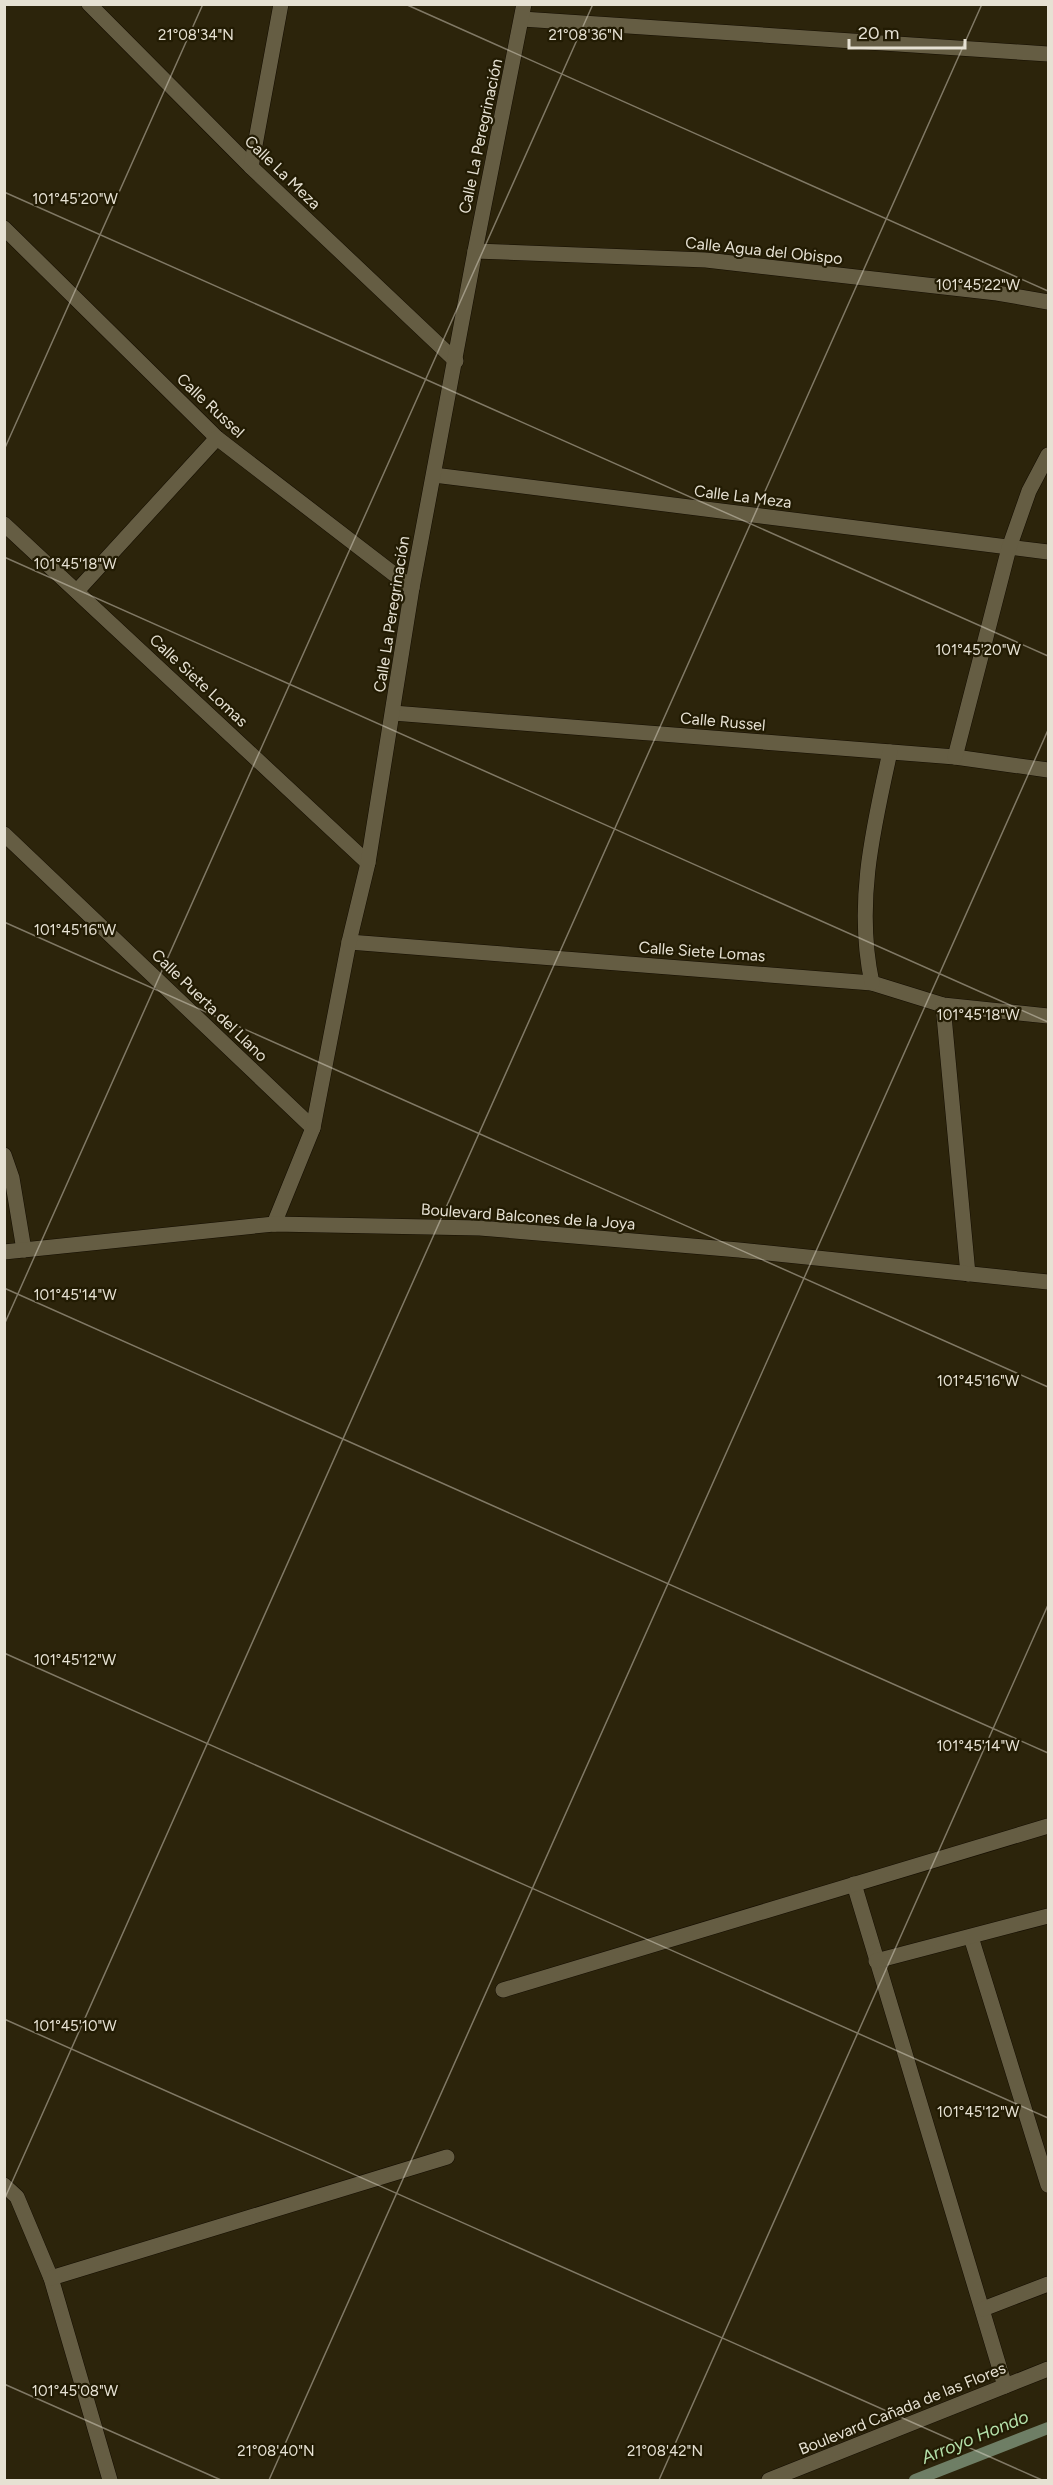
<svg xmlns="http://www.w3.org/2000/svg" width="1053" height="2485" font-family="Figtree,sans-serif">
<style>
.lines{fill:none;stroke-linecap:round;stroke-linejoin:round}
.stream{stroke:#6e7e65;stroke-width:12}
.street-casing{stroke:#140d00;stroke-width:16}
.street{stroke:#655d43;stroke-width:15}
.ticks{fill:none;stroke:#e6e1d3;stroke-width:1.5;stroke-opacity:0.45}
.labels{text-anchor:middle;stroke-width:4.5;stroke-linejoin:round;paint-order:stroke}
.street-label{font-size:16px;fill:#e6e1d3;stroke:#221b03}
.water-label{font-size:18px;font-style:italic;fill:#b4e0aa;stroke:#221b03}
.ticks-label{font-size:15px;text-anchor:middle;fill:#e6e1d3;stroke:#221b03;stroke-width:4.5;stroke-linejoin:round;paint-order:stroke}
</style>
<rect width="100%" height="100%" fill="#2c240b"/>
<g class="lines">
<!-- stream -->
<path class="stream" d="M915,2480L1048,2428"/>
<defs>
<g id="street">
<path d="M89,4L251,167L456,361"/>
<path d="M522,19L1048,54"/>
<path d="M251,167L281,4"/>
<path d="M4,228L217,438L412,588"/>
<path d="M475,251L706,260L997,293L1048,302"/>
<path d="M434,475L1048,552"/>
<path d="M4,524L368,863"/>
<path d="M77,591L217,438"/>
<path d="M393,713L955,757L1048,770"/>
<path d="M955,757L1009,548L1029,491L1048,455"/>
<path d="M4,834L313,1128"/>
<path d="M349,942L872,983L943,1005L1048,1016"/>
<path d="M872,983C855,904 873,829 890,752"/>
<path d="M943,1005L968,1274"/>
<path d="M4,1155L12,1178L24,1250"/>
<path d="M274,1224L313,1128L349,942L368,863L412,588L475,251L524,4"/>
<path d="M4,1252L274,1224L480,1228L739,1250L1048,1282"/>
<path d="M854,1884L1005,2386"/>
<path d="M971,1937L1048,2185"/>
<path d="M876,1961L1048,1916"/>
<path d="M503,1990L1048,1826"/>
<path d="M4,2185L17,2197L51,2278L110,2480"/>
<path d="M51,2278L447,2157"/>
<path d="M983,2309L1048,2284"/>
<path d="M769,2480L1048,2369"/>
</g>
</defs>
<!-- street casing -->
<use href="#street" class="street-casing"/>
<!-- street -->
<use href="#street" class="street"/>
</g>
<!-- ticks -->
<path class="ticks" d="M405,4L1048,291M4,192L1048,656M4,450L203,4M4,557L1048,1022M4,922L1048,1387M4,1288L1048,1753M4,1325L593,4M4,1653L1048,2118M4,2019L1042,2480M4,2200L982,4M4,2384L221,2480M269,2480L1048,730M659,2480L1048,1605"/>
<g class="labels">
<!-- street labels -->
<g class="street-label">
<text transform="translate(480 136) rotate(-78)" y="6">Calle La Peregrinación</text>
<text transform="translate(283 172) rotate(44)" y="6">Calle La Meza</text>
<text transform="translate(764 250) rotate(6)" y="6">Calle Agua del Obispo</text>
<text transform="translate(211 405) rotate(43)" y="6">Calle Russel</text>
<text transform="translate(743 496) rotate(7)" y="6">Calle La Meza</text>
<text transform="translate(391 614) rotate(-81)" y="6">Calle La Peregrinación</text>
<text transform="translate(199 680) rotate(43)" y="6">Calle Siete Lomas</text>
<text transform="translate(723 721) rotate(5)" y="6">Calle Russel</text>
<text transform="translate(702 951) rotate(4)" y="6">Calle Siete Lomas</text>
<text transform="translate(210 1005) rotate(44)" y="6">Calle Puerta del Llano</text>
<text transform="translate(528 1216) rotate(4)" y="6">Boulevard Balcones de la Joya</text>
<text transform="translate(902 2408) rotate(-22)" y="6">Boulevard Cañada de las Flores</text>
</g>
<!-- water labels -->
<g class="water-label">
<text transform="translate(975 2437) rotate(-22)" y="6">Arroyo Hondo</text>
</g>
</g>
<g class="ticks-label">
<text x="196" y="40">21°08'34"N</text>
<text x="586" y="40">21°08'36"N</text>
<text x="75" y="204">101°45'20"W</text>
<text x="978" y="290">101°45'22"W</text>
<text x="75" y="569">101°45'18"W</text>
<text x="978" y="655">101°45'20"W</text>
<text x="75" y="935">101°45'16"W</text>
<text x="978" y="1020">101°45'18"W</text>
<text x="75" y="1300">101°45'14"W</text>
<text x="978" y="1386">101°45'16"W</text>
<text x="75" y="1665">101°45'12"W</text>
<text x="978" y="1751">101°45'14"W</text>
<text x="75" y="2031">101°45'10"W</text>
<text x="978" y="2117">101°45'12"W</text>
<text x="75" y="2396">101°45'08"W</text>
<text x="276" y="2456">21°08'40"N</text>
<text x="665" y="2456">21°08'42"N</text>
</g>
<!-- border -->
<rect width="1053" height="2485" fill="none" stroke="#e6e1d3" stroke-width="12"/>
<!-- scale -->
<path d="M849 39v9h116v-9" fill="none" stroke="#e6e1d3" stroke-width="3"/>
<text x="858" y="39" font-size="18" fill="#e6e1d3" stroke="#221b03" stroke-width="4.5" paint-order="stroke">20 m</text>
</svg>
